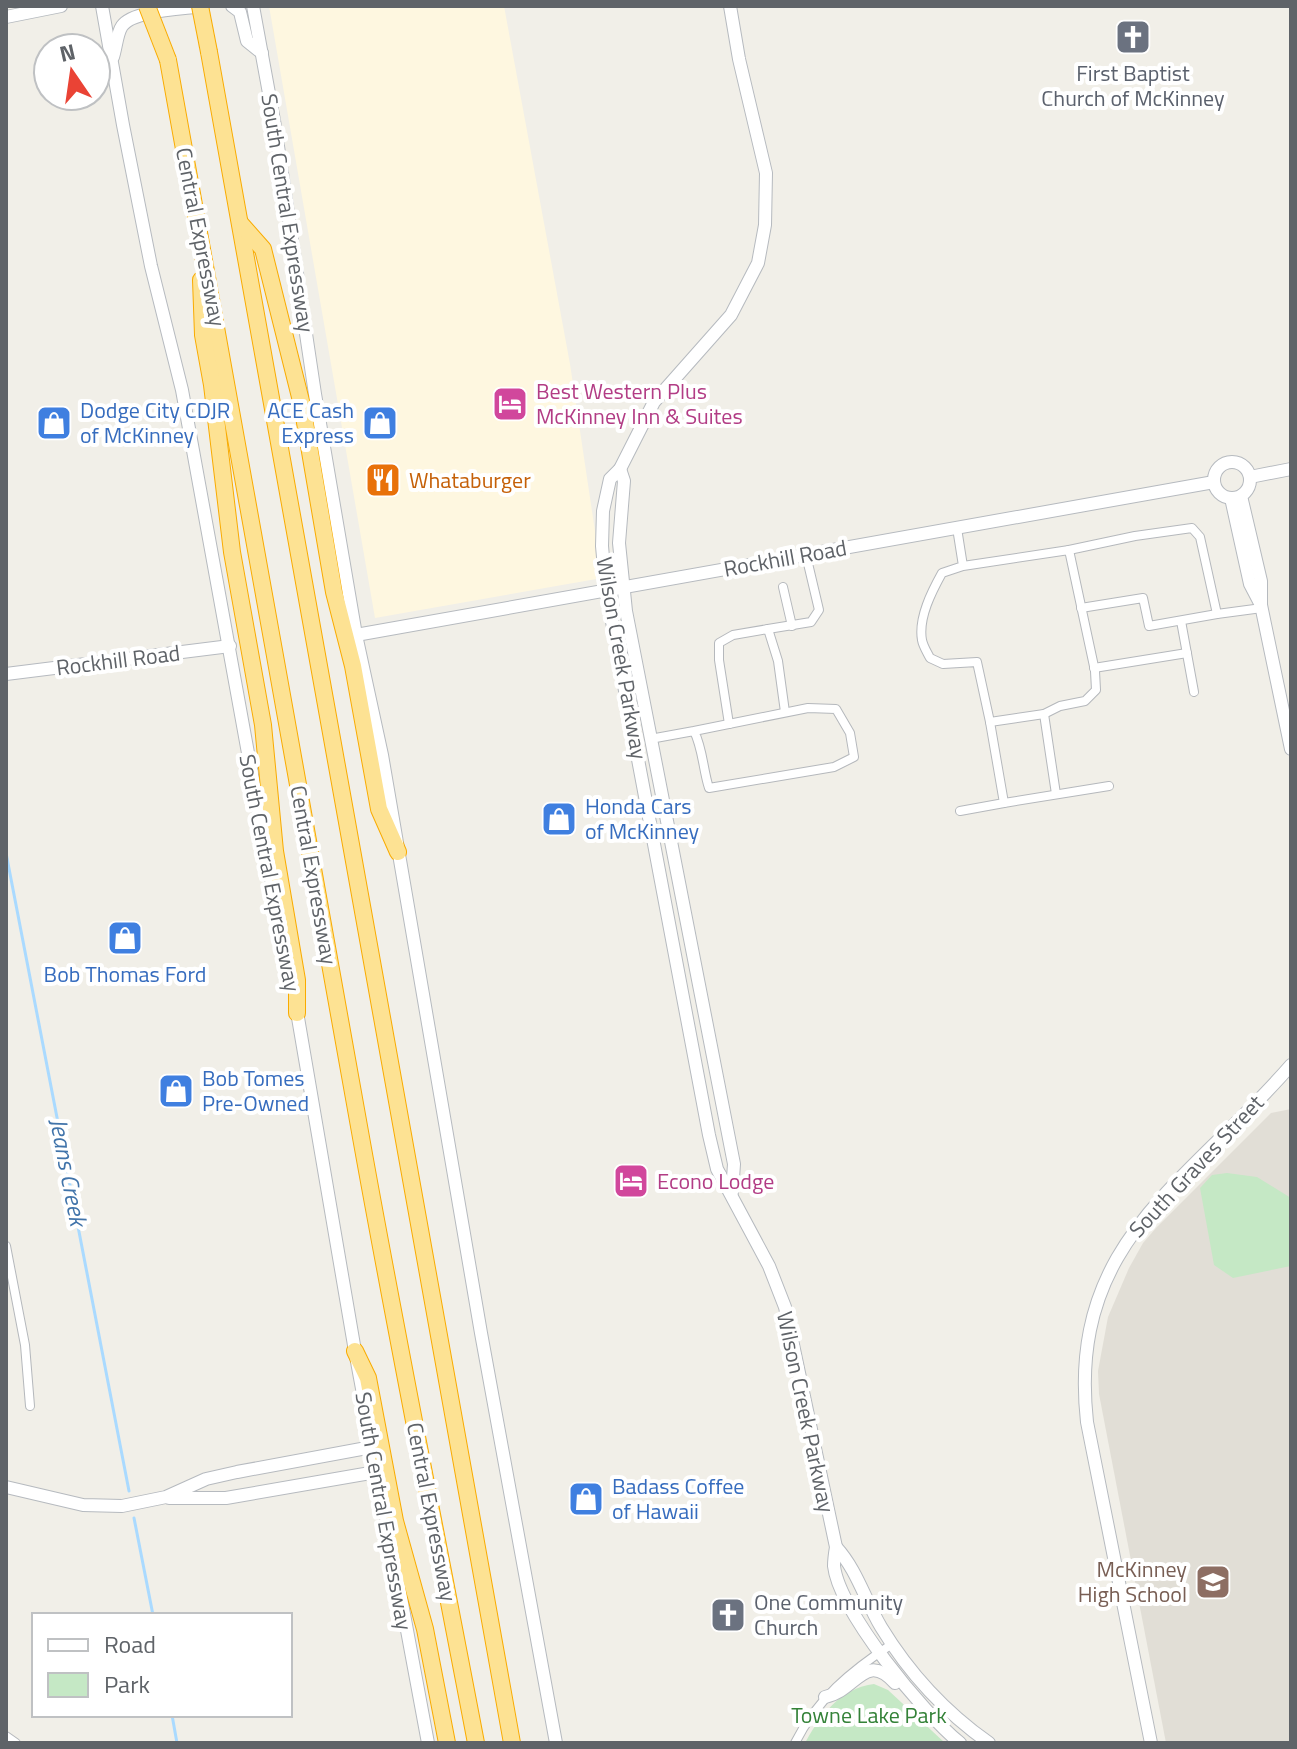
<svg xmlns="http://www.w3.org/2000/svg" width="1297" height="1749" font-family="'Titillium Web',sans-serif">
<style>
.commercial{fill:#fef7e0}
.education{fill:#e1ded6}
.green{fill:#c5e8c5}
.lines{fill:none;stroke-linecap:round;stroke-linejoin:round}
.stream{stroke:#aadaff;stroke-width:3}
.street-casing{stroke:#b5b8bc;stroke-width:10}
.secondary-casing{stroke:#b6babf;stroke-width:14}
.highway-casing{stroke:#f9ab00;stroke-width:18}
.street{stroke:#fff;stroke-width:8}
.secondary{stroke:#fff;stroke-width:12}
.highway{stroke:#fde293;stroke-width:16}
.highway-bridge-casing{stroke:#f9ab00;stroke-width:18;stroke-linecap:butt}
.highway-bridge{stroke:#fde293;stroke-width:16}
.labels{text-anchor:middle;stroke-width:8;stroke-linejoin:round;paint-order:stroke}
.worship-label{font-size:22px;fill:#5b616d;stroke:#fff}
.street-label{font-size:22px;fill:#5f6368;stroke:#fff}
.hotel-label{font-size:22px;fill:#b23c85;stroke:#fff;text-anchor:start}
.shop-label{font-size:22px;fill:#366cbe;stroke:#fff;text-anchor:start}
.food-label{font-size:22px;fill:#c56008;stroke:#fff;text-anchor:start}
.education-label{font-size:22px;fill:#785e54;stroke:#fff;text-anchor:end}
.park-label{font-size:22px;fill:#348238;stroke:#fff}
.water-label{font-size:24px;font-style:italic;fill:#4174aa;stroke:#fff}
</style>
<rect width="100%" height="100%" fill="#f1efe8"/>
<!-- commercial -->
<path class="commercial" d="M269,6H504L570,364L602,578L375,618Z"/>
<!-- education -->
<path class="education" d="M1291,1109V1743H1166L1099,1394L1098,1371L1108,1317L1129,1268L1143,1243L1156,1228L1271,1113Z"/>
<!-- green -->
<g class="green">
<path d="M1227,1173L1257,1177L1291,1198V1266L1233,1278L1214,1265L1200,1188L1212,1175Z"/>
<path d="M874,1684L888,1690L945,1743H805C820,1715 841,1688 874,1684Z"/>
</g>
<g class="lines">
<!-- stream -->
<g class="stream">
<path d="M6,853L129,1491"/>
<path d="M134,1518L153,1615"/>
<path d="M172,1715L177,1743"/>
</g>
<defs>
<g id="street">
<path d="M957,528L963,566L942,573C932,591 918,618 922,640C923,646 927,652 930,658L943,664L977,662L990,722L1044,714L1060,706L1085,701L1096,690L1095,671L1069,550L963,566"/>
<path d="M1069,550L1135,536L1192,528L1200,537L1217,614L1262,608"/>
<path d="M783,587L792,626"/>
<path d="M1081,608L1143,598L1149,626L1217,614"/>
<path d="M1181,621L1194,692"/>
<path d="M768,629L811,622L819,610L806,555"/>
<path d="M1094,668L1187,653"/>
<path d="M1044,714L1056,794"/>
<path d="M729,724L719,660V643L733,635L768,629L778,661L785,712"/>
<path d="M650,739L694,731C703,749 703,770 709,788L834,767L854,757L850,733L836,709L808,708L694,731"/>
<path d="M1004,803L1109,786"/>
<path d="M960,811L1004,803L990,722"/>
<path d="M6,1246L25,1345L30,1406"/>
<path d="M6,1736L16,1743"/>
<path d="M795,1743C817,1699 851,1671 892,1644"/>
</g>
<g id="secondary">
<path d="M102,6L123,125L151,266L182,390L288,973"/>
<path d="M232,6L240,12L247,41L262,53"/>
<path d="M253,6L275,126L315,394L356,635L382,755L481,1333L556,1743"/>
<path d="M730,6L739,59L766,173L765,225L758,263L731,315L654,402L620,469L610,479L603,511L602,546L606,590L709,1135L717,1169L769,1266L785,1307L836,1547C835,1553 834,1560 834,1566C839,1611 924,1714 960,1743"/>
<path d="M6,17L61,6"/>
<path d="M113,57C116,48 117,33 122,26C133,10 184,9 203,6"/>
<circle cx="1232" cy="480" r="18"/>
<path d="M620,469L624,481L619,543L626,611L734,1164L732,1192"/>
<path d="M1250,477L1291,469"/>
<path d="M1241,496L1261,581V605L1291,749"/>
<path d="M1231,498L1250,584L1261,605"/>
<path d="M356,635L1214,482"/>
<path d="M6,674L230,646"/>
<path d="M296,1006L355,1351L428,1743"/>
<path d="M6,1487L83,1505L122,1506L166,1497L206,1479L237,1472L372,1447"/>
<path d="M169,1498H226L376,1472"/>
<path d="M836,1547C857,1570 865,1600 881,1627C909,1673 945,1712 989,1743"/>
<path d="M825,1697C856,1691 865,1650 895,1683"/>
<path d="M1151,1743L1087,1422C1067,1241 1188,1184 1291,1065"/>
</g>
<g id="highway">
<path d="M209,52L512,1743"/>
<path d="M168,60C235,421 296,782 362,1143C398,1344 438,1543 476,1743"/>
<path d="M240,223L263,249L302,405L334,592L353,666L379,809L398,852"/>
<path d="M201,280L203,335L212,385L232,552L263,725L275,851L297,980V1013"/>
<path d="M355,1351L368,1378L395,1521L425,1629L447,1743"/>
</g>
</defs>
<!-- street casing -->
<use href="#street" class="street-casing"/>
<!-- secondary casing -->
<use href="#secondary" class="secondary-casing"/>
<!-- highway casing -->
<use href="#highway" class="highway-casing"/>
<!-- street -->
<use href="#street" class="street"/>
<!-- secondary -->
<use href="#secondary" class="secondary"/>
<!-- highway -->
<use href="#highway" class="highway"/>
<defs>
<g id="highway-bridge">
<path d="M147,6L168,60"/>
<path d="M200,6L209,52"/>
</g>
</defs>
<!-- highway-bridge casing -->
<use href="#highway-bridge" class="highway-bridge-casing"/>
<!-- highway-bridge -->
<use href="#highway-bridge" class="highway-bridge"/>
</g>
<!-- icons -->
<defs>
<symbol id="church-square" viewBox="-11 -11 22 22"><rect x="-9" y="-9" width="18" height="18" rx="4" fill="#6b7280" stroke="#fff"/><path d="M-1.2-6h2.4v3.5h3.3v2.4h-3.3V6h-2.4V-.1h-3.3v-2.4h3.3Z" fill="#fff"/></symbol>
<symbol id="hotel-square" viewBox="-11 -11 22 22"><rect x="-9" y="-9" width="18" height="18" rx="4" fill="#d1479c" stroke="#fff"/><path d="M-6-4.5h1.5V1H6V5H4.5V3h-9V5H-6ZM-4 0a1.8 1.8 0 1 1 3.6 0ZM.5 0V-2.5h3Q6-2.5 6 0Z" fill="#fff"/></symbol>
<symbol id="shop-square" viewBox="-11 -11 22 22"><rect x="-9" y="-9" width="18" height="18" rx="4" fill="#3f7fe0" stroke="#fff"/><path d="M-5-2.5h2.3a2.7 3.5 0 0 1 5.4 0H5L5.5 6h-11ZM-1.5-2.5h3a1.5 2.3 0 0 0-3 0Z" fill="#fff"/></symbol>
<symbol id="restaurant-square" viewBox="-11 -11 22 22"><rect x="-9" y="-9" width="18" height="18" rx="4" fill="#e8710a" stroke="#fff"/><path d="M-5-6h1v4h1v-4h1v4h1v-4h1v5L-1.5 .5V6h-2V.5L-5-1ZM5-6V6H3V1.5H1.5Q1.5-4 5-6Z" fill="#fff"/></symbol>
<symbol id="school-square" viewBox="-11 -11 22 22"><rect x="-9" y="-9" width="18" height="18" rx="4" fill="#8d6e63" stroke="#fff"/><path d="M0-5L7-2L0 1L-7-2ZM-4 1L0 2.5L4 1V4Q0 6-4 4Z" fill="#fff"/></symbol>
</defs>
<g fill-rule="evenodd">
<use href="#church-square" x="1113" y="17" width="40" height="40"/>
<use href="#hotel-square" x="490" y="384" width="40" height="40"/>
<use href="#shop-square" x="34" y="403" width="40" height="40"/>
<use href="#shop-square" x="360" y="403" width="40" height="40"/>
<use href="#restaurant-square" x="363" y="460" width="40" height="40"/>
<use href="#shop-square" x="539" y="799" width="40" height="40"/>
<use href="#shop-square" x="105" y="918" width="40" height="40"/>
<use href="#shop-square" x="156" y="1071" width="40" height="40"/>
<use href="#hotel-square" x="611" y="1161" width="40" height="40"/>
<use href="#shop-square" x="566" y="1479" width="40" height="40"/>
<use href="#school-square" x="1193" y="1562" width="40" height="40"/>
<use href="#church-square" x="708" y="1595" width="40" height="40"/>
</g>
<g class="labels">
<!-- worship labels -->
<g class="worship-label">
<text x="1133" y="81">First Baptist<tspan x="1133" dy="25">Church of McKinney</tspan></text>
<text x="754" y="1610" text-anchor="start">One Community<tspan x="754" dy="25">Church</tspan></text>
</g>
<!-- street labels -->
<g class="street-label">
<text transform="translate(288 213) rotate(81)" y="8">South Central Expressway</text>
<text transform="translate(201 237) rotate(79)" y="8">Central Expressway</text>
<text transform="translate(785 558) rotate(-10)" y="8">Rockhill Road</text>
<text transform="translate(622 658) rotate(80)" y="8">Wilson Creek Parkway</text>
<text transform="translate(118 660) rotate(-7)" y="8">Rockhill Road</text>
<text transform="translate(270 873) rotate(79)" y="8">South Central Expressway</text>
<text transform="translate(314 875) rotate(80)" y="8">Central Expressway</text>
<text transform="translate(1196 1166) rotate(-47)" y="8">South Graves Street</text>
<text transform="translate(806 1412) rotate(78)" y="8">Wilson Creek Parkway</text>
<text transform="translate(384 1511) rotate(80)" y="8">South Central Expressway</text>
<text transform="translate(432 1512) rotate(79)" y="8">Central Expressway</text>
</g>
<!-- hotel labels -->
<g class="hotel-label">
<text x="536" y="399">Best Western Plus<tspan x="536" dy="25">McKinney Inn &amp; Suites</tspan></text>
<text x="657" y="1189">Econo Lodge</text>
</g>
<!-- shop labels -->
<g class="shop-label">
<text x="80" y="418">Dodge City CDJR<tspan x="80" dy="25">of McKinney</tspan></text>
<text x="354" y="418" text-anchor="end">ACE Cash<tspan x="354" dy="25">Express</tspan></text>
<text x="585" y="814">Honda Cars<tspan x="585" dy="25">of McKinney</tspan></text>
<text x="125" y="982" text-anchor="middle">Bob Thomas Ford</text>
<text x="202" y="1086">Bob Tomes<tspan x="202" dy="25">Pre-Owned</tspan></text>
<text x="612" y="1494">Badass Coffee<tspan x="612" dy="25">of Hawaii</tspan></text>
</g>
<!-- food labels -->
<g class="food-label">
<text x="409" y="488">Whataburger</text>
</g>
<!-- education labels -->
<g class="education-label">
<text x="1187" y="1577">McKinney<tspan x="1187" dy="25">High School</tspan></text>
</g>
<!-- park labels -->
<g class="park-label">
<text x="869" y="1723">Towne Lake Park</text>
</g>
<!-- water labels -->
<g class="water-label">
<text transform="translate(68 1172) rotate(79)" y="8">Jeans Creek</text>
</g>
</g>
<!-- border -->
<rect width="1297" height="1749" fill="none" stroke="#5f6368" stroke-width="16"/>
<!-- legend -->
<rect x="32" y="1613" width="260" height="104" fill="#ffffff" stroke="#bfc1c3" stroke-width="2"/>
<rect x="48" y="1639" width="40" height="12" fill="#ffffff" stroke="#bfc1c3" stroke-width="2"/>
<text x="104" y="1653" font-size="24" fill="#5f6368">Road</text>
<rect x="48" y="1673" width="40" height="24" fill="#c5e8c5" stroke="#bfc1c3" stroke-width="2"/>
<text x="104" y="1693" font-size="24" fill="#5f6368">Park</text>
<!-- north arrow -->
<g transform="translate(72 72) rotate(347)"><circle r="38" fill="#ffffff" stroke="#bfc1c3" stroke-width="2"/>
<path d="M0-6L14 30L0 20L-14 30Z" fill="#ea4335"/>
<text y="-12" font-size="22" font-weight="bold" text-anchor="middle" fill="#5f6368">N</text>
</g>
</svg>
